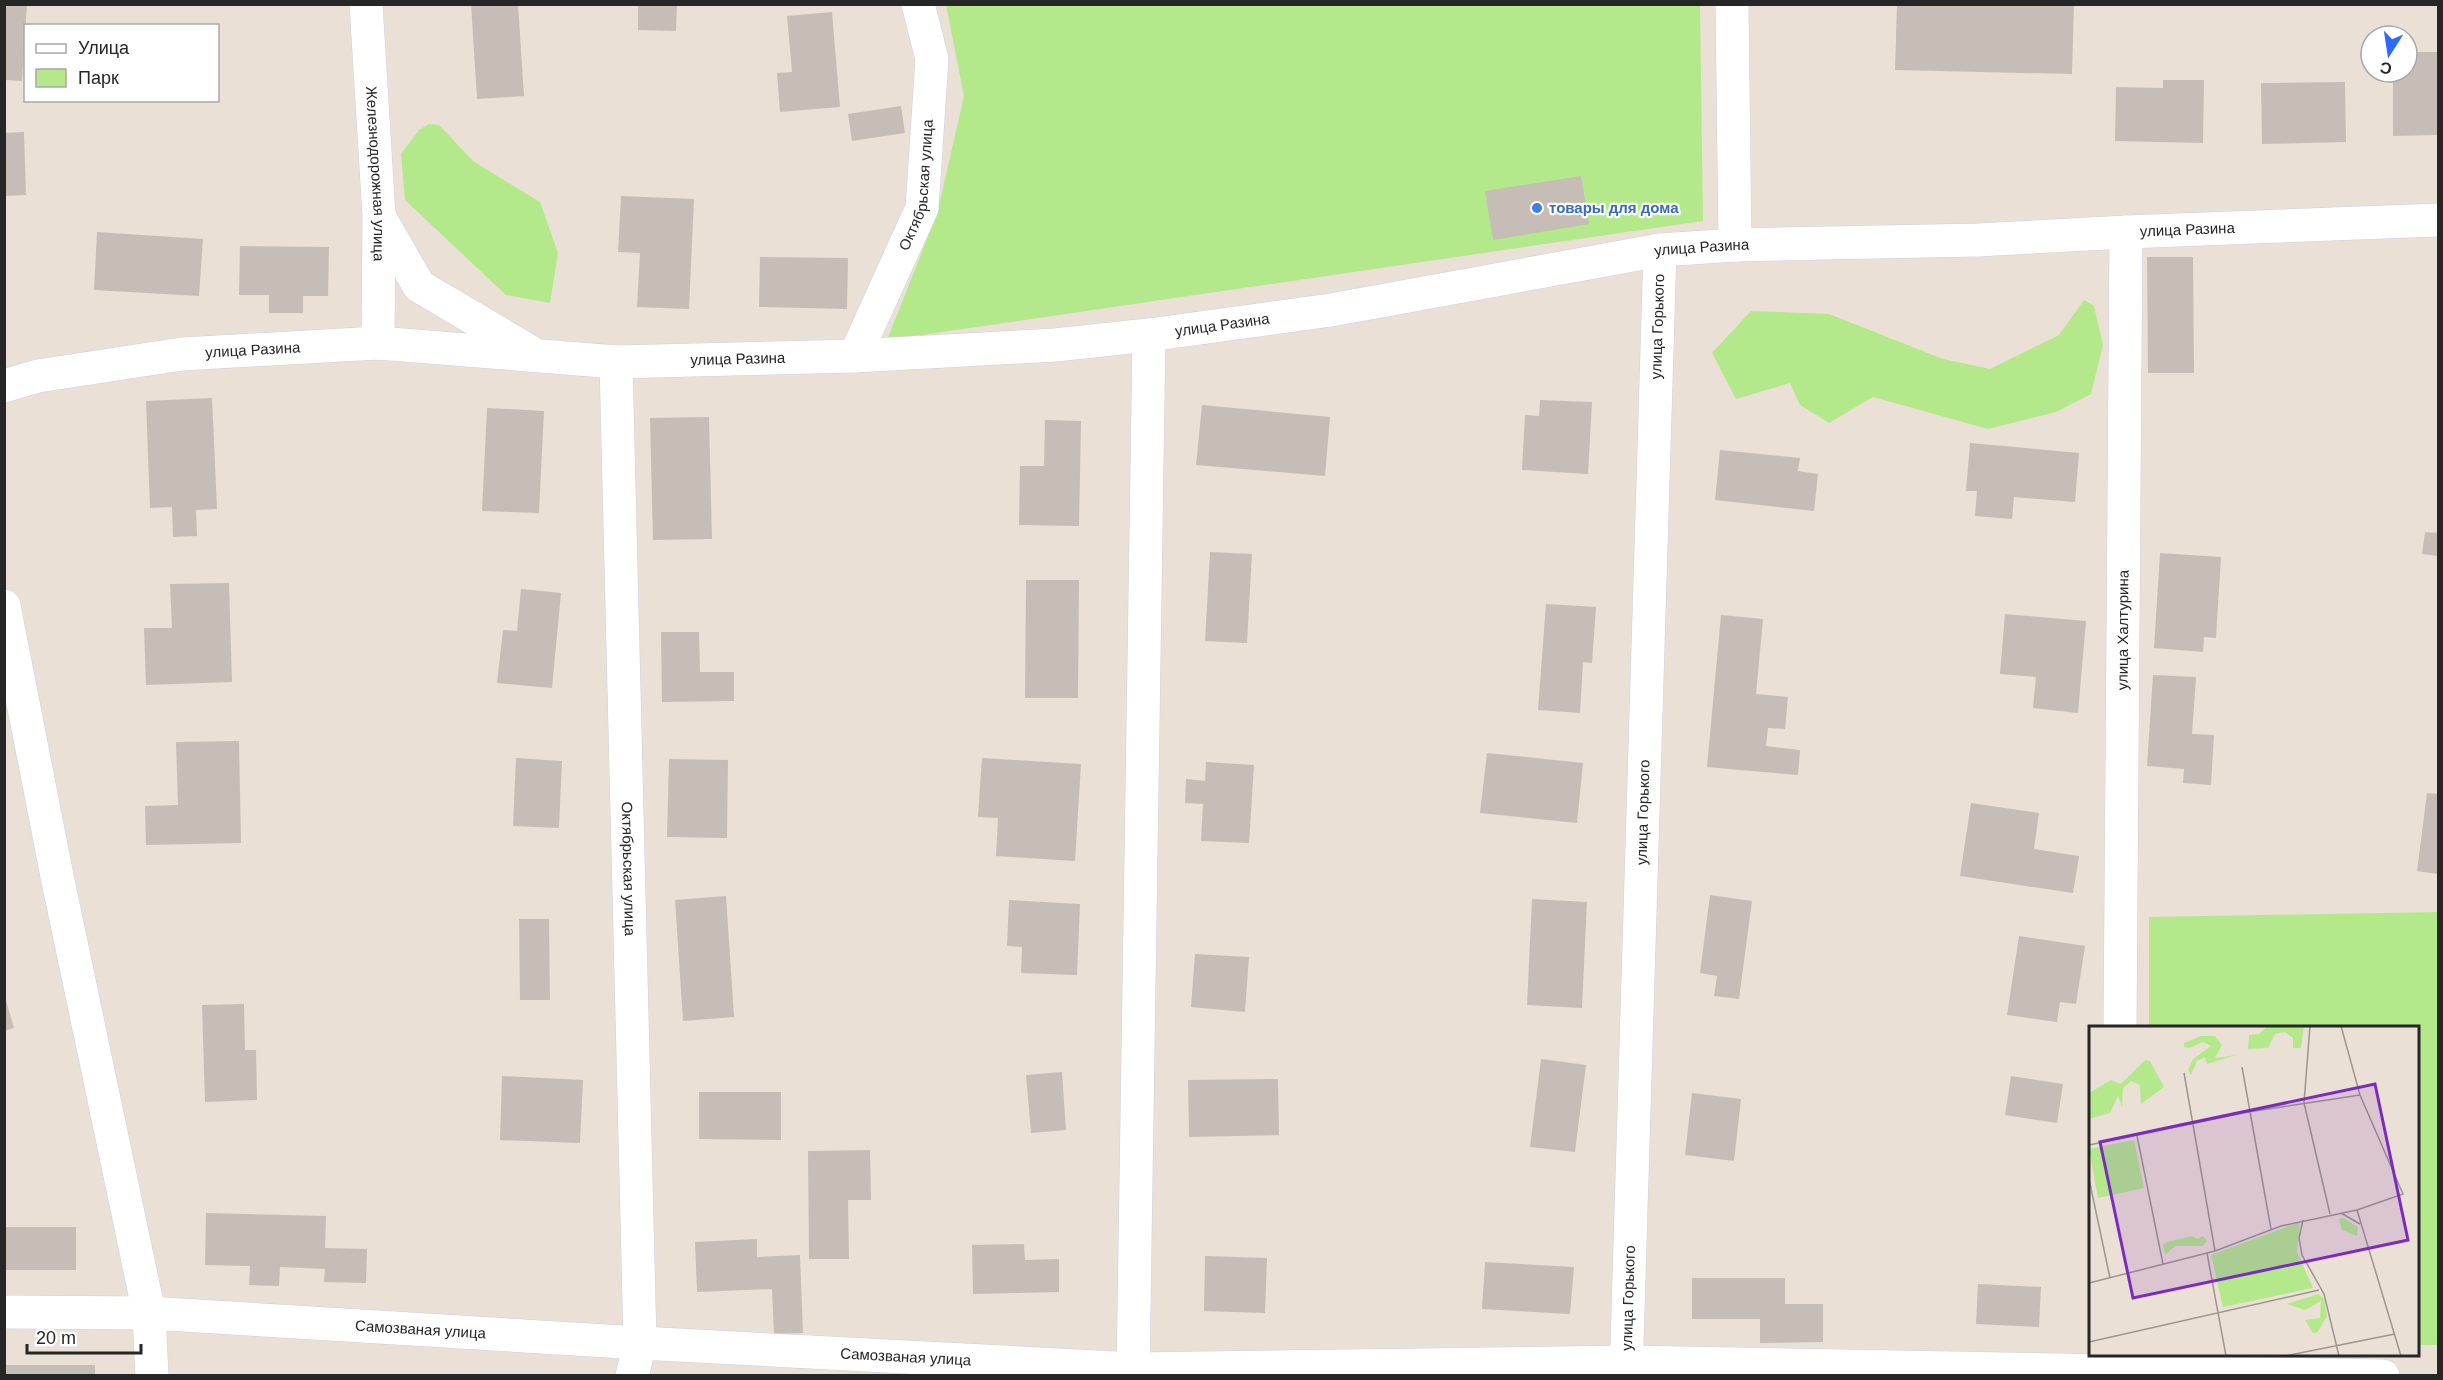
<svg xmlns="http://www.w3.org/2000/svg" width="2443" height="1380" font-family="Helvetica,sans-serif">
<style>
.green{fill:#b3e98a}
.building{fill:#c6bdb6}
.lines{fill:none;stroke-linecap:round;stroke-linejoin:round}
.minor-casing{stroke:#cbd1e2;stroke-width:34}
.minor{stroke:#fff;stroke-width:33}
.shop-dot{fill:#3f7fe0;stroke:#fff;stroke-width:2}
.labels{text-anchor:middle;stroke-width:4.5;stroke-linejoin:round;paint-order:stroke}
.street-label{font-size:15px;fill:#262626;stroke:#fff}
.shop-label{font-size:15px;font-weight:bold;fill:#366cbe;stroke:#fff;text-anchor:start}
.inset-road{fill:none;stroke:#9c968f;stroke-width:1.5}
.view{fill:#7b2cbf;fill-opacity:0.15;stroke:#7b2cbf;stroke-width:3}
.inset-edge{fill:none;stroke:#262626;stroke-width:3}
</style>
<rect width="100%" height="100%" fill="#ebe0d5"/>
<!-- green -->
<g class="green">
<path d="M946,5H1700L1703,221L887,340L937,214L964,96Z"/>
<path d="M429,124L439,125L473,161L540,202L558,253L550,303L506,295L405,200L401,154L419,130Z"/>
<path d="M2084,300L2094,306L2103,345L2091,394L2056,412L1988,429L1873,397L1829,423L1800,405L1790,383L1736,399L1712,353L1751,311L1829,314L1943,359L1990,369L2059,335Z"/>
<path d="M2438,912V1345H2418V1028L2149,1027V917Z"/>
</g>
<!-- building -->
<g class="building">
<path d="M4,4H27L22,81L4,80Z"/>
<path d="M471,4H518L524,96L477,99Z"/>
<path d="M1897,4H2074L2072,74L1895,70Z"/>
<path d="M638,5H677L676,31L638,30Z"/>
<path d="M832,12L840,107L780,112L777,73L792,72L787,16Z"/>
<path d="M2407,52H2438V135L2393,136V72H2407Z"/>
<path d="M2163,80H2204L2203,143L2115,141L2116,87L2163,88Z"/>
<path d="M2345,82L2346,142L2262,144L2261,83Z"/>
<path d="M901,106L905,133L852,141L848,114Z"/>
<path d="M24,132L26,195L4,196V133Z"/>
<path d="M1581,176L1589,224L1493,240L1485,191Z"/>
<path d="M621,196L694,199L689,309L637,307L640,253L618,252Z"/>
<path d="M97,232L203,239L199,296L94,290Z"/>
<path d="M240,246L329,247L328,296H303V313H269V295H239Z"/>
<path d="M760,257L848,258L847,309L759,307Z"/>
<path d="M2147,257H2193L2194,373H2148Z"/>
<path d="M212,398L217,509L196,510L197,536L173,537L172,507L150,508L146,401Z"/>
<path d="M1540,400L1592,402L1588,474L1522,470L1525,415L1539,416Z"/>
<path d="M1202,405L1330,417L1325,476L1196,465Z"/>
<path d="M487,408L544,411L539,513L482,511Z"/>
<path d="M709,417L712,539L653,540L650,418Z"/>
<path d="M1045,420L1081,421L1079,526L1019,525L1020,466H1044Z"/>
<path d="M1970,443L2079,453L2075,502L2014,497L2012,519L1975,516L1977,491H1966Z"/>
<path d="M1720,450L1800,458L1798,471L1818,474L1814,511L1715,500Z"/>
<path d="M2425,532L2438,533V556L2422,554Z"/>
<path d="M1210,552L1252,554L1247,643L1205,641Z"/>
<path d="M2160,553L2221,557L2216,638L2204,637L2203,652L2154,648Z"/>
<path d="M1026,580H1079L1078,698H1025Z"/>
<path d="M229,583L232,682L146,685L144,628H172L170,584Z"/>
<path d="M521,589L561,593L552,688L497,683L503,630L517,631Z"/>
<path d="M1546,604L1596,607L1592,663L1583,662L1580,713L1538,710Z"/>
<path d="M2005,614L2086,621L2078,713L2033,708L2036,677L2000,674Z"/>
<path d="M1721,615L1763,619L1756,694L1788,697L1785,729L1768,728L1766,746L1800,750L1798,775L1707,767Z"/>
<path d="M661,632H699L700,672H734V701L662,702Z"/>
<path d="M2153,675L2196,677L2192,734L2214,735L2211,785L2183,783L2184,769L2147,766Z"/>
<path d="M239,741L241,843L146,845L145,806L178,805L176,742Z"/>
<path d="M1487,753L1583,763L1577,823L1480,813Z"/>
<path d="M516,758L562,761L559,828L513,826Z"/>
<path d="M982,758L1081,764L1075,861L996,856L998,818L978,817Z"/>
<path d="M669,759L728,760L727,838L667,837Z"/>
<path d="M1206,762L1254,765L1249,843L1201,841L1203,804L1185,803L1186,779L1205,781Z"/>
<path d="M2427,793L2438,794V874L2417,871Z"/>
<path d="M1971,803L2039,813L2034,849L2079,856L2073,893L1960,876Z"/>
<path d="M1710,895L1752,901L1739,999L1714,996L1717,976L1700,973Z"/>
<path d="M726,896L734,1017L683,1021L675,900Z"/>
<path d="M1532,899L1587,902L1582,1008L1527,1005Z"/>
<path d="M1009,900L1080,904L1077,975L1021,973L1022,947L1007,946Z"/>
<path d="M519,919H549L550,1000H520Z"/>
<path d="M2019,936L2085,946L2076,1004L2060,1002L2057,1022L2007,1015Z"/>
<path d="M1195,954L1249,957L1245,1012L1191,1007Z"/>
<path d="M5,997L14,1028L4,1031V998Z"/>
<path d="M244,1004L245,1050H256L257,1100L205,1102L202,1005Z"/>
<path d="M1541,1059L1586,1065L1575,1152L1530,1147Z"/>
<path d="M1062,1072L1066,1130L1031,1133L1026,1075Z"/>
<path d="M502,1076L583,1080L580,1143L500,1140Z"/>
<path d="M2011,1076L2063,1084L2057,1123L2005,1115Z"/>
<path d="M1278,1079L1279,1135L1189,1137L1188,1080Z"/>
<path d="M699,1092H781V1140L699,1139Z"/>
<path d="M1692,1093L1741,1099L1734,1161L1685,1155Z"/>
<path d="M870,1150L871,1200H848L849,1259H809L808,1151Z"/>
<path d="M206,1213L326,1216L325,1248L367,1249L366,1283L324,1282L325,1269L280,1267L279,1286L249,1285L250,1266L205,1265Z"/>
<rect x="4" y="1227" width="72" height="43"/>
<path d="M757,1239V1257L800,1255L803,1333L774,1334L772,1289L697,1292L695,1242Z"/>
<path d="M1024,1244L1025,1260L1059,1259V1292L973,1294L972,1245Z"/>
<path d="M1205,1256L1267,1258L1265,1313L1204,1311Z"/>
<path d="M1485,1262L1574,1267L1570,1314L1482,1309Z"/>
<path d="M1692,1278H1785V1304H1823V1342L1760,1343V1319H1692Z"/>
<path d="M1978,1284L2041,1287L2039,1327L1976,1324Z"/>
<rect x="4" y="1365" width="91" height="11"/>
</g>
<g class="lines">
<defs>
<g id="minor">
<path id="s1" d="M366,4L379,216L378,343"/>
<path d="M1732,4L1735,245"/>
<path d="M380,218L419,286L529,351"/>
<path id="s2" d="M855,356L922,208L932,59L918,4"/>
<path id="s3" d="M616,362L640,1343L632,1376"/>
<path id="s4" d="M4,386L38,376L182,354L378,343L616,362L855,356L1055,345L1149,335L1331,310L1660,250L1735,245L1978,240L2126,232L2438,220"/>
<path d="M4,606L58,881L149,1313L152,1376"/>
<path id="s5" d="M2120,1028L2126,232"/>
<path id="s6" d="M4,1312L149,1313L640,1343L1134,1369L1626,1362L2383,1376"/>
<path d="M1133,1376L1149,335"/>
<path id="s7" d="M1626,1376L1660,250"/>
</g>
</defs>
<!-- minor casing -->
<use href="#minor" class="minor-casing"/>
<!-- minor -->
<use href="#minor" class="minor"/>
</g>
<!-- markers -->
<circle class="shop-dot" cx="1537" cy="208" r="6"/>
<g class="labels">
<!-- street labels -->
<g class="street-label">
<text dy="5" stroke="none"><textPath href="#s1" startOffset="170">Железнодорожная улица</textPath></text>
<text dy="5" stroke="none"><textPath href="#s2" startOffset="184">Октябрьская улица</textPath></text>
<text dy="5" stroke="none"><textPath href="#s4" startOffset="2196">улица Разина</textPath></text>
<text dy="5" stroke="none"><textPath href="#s4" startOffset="1710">улица Разина</textPath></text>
<text dy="5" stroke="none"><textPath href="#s4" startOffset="1224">улица Разина</textPath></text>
<text dy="5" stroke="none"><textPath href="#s7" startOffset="1050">улица Горького</textPath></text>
<text dy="5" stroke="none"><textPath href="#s4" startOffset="252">улица Разина</textPath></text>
<text dy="5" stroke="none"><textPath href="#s4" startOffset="738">улица Разина</textPath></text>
<text dy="5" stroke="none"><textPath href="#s5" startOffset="398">улица Халтурина</textPath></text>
<text dy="5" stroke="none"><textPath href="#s7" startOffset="564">улица Горького</textPath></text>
<text dy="5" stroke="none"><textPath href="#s3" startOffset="507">Октябрьская улица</textPath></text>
<text dy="5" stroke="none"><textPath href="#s7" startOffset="78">улица Горького</textPath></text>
<text dy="5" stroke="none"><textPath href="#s6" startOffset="417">Самозваная улица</textPath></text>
<text dy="5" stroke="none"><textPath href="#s6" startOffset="903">Самозваная улица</textPath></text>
</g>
<!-- shop labels -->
<g class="shop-label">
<text x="1549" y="213">товары для дома</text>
</g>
</g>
<!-- overview -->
<g transform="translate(2089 1026)">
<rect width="330" height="330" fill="#ebe0d5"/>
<path d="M179,0H215L212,22H204V12L196,6L186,8L179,22L159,23L160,9L170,8ZM112,10H126L133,19L126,32L147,29L118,38L116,31L108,35L102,49L99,44L104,33L122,20L114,16L100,22L95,21V17ZM56,34L61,35L75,61L52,78L51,59L42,55L34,62L33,81L29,70L21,87L0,93V67L22,54L32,58ZM45,114L55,162L9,172L0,123ZM255,192L269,201L268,210L253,204L250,193ZM211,196L208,226L224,262L134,281L122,229ZM103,210L108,213L114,210L118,215L114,220H86L76,229L74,219L78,216ZM229,268L235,273L238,290L228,307H224L216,294L231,292L232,275L216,284L198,278Z" fill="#b3e98a"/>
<path class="inset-road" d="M221,0L215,77L241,188M153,41L182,203M95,47L126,225M48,110L74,238M0,119L159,86L271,69M0,153L21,252M268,184L312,330M252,187L271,198M214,194L210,212L213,229L235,268L250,330M118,227L137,330M0,257L126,225L192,200L268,184L314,168L271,69L252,0M0,316L230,264M196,330L306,308"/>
<path class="view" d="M286,58L319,214L44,272L11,116Z"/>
<rect width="330" height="330" class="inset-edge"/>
</g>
<!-- border -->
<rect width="2443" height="1380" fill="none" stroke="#262626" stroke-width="12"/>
<!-- legend -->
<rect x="24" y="24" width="195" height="78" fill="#ffffff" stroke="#a8a8a8" stroke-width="1.5"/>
<rect x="36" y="44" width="30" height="9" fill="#ffffff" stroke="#a8a8a8" stroke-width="1.5"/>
<text x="78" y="54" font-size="18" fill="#262626">Улица</text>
<rect x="36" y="69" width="30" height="18" fill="#b3e98a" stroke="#a8a8a8" stroke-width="1.5"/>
<text x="78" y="84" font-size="18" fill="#262626">Парк</text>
<!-- north arrow -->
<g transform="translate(2389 54) rotate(192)"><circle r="28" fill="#ffffff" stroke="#a8a8a8" stroke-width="1.5"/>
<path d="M0-4.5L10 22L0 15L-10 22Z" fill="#2f68ff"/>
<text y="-9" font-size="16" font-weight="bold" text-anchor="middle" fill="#262626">С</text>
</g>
<!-- scale -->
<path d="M27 1344v9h114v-9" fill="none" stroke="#262626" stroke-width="3"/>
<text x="36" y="1344" font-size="18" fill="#262626" stroke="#ffffff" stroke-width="4.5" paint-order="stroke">20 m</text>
</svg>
